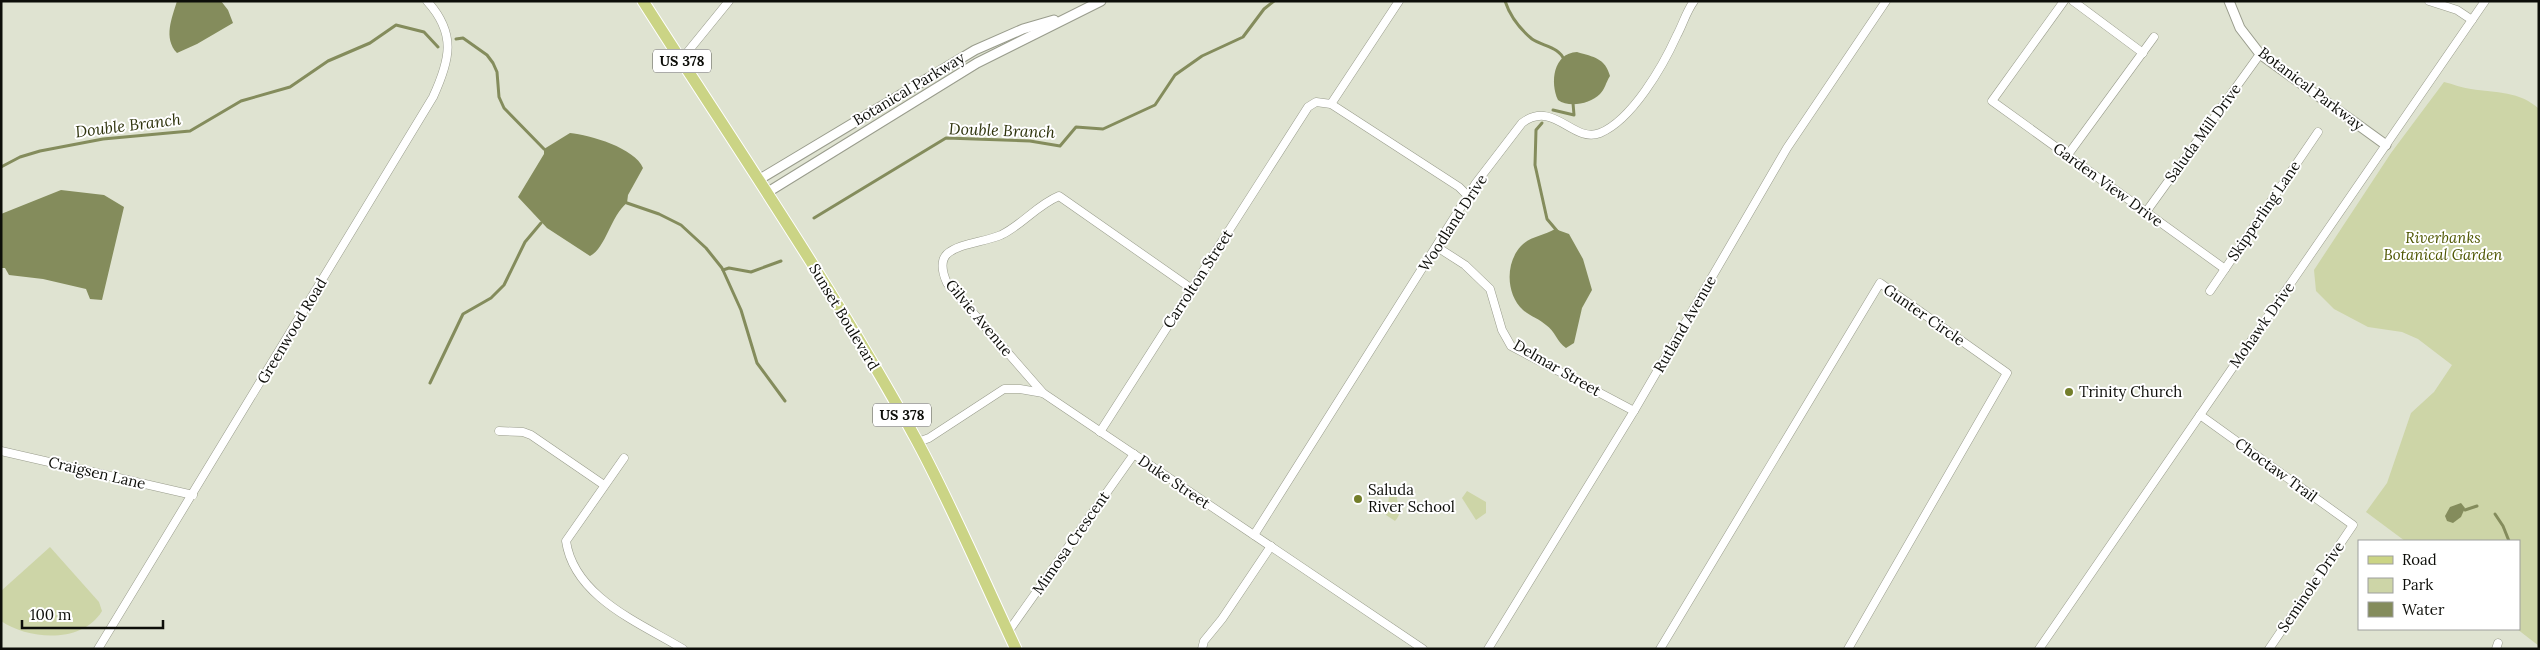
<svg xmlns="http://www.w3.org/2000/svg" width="2540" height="650" font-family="Lora,serif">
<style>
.green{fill:#cdd5a7}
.water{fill:#848c5c}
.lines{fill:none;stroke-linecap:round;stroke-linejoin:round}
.stream{stroke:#848c5c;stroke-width:3}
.minor-casing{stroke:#999c8c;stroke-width:9}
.tertiary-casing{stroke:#999c8c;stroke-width:11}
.primary-casing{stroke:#fff;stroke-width:13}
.minor{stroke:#fff;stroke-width:8}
.tertiary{stroke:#fff;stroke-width:9}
.primary{stroke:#cbd485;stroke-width:11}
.poi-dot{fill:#737e2a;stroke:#fff;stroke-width:2}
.labels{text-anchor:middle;stroke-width:4;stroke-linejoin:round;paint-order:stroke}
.shield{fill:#fff;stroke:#565653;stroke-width:1}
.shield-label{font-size:14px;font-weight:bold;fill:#0d0e09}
.street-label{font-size:15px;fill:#0d0e09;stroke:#fff}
.park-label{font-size:15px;font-style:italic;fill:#4e5601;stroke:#fff}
.poi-label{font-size:15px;fill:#0d0e09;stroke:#fff;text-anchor:start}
.water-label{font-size:16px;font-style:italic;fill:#2e330c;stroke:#fff}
</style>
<rect width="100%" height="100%" fill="#dfe3d1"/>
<!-- green -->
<g class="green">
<path d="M2444,82C2453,84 2462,88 2471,89C2496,93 2520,91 2539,109V646L2517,629L2519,541H2405L2366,512L2387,483L2411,413L2434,392L2452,365L2418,339L2402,332L2368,327L2334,309L2316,291L2314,270L2391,153Z"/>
<path d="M1467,491L1486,502V513L1476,520L1462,498Z"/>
<path d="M1392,492L1397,494C1396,506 1404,511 1395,521L1386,515L1389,497Z"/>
<path d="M50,547L99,602L102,611C82,644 29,640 1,621V591Z"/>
</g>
<!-- water -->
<g class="water">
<path d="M177,1H221L228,10L233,23L197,44L177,53C163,38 172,18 177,1Z"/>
<path d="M1577,52C1594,57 1605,58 1610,76C1606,82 1605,89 1600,94C1590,104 1569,108 1558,100C1550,83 1553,53 1577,52Z"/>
<path d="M570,133C590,135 635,148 643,168L628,195L627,203C611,215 606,248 590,256L547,228L518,197L544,154V149Z"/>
<path d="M61,190L104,195L124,207L102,300L90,299L86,289L43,279L9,275L5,268H1V214Z"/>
<path d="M1555,229L1569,234L1583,259L1592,290L1582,308L1574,343L1566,348C1557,342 1555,331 1546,325C1539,319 1530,316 1523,310C1506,295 1505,263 1521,246C1530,236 1544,236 1555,229Z"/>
<path d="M2461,503L2465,508L2461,517L2453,523L2447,521L2445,516L2450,507Z"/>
</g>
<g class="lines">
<!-- stream -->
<g class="stream">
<path d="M1505,1C1510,16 1520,29 1532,39C1542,46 1560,47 1564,60"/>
<path d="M456,39L463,38L487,55L493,63L497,72L499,97L504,108L544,149"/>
<path d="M1553,110L1574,115L1573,103"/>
<path d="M1542,123L1536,130L1535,165L1547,219L1558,232"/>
<path d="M1,167L20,157L40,151L103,139L190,131L241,101L290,87L328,61L370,43L396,25L424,32L438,47"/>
<path d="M627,203L659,214L681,225L706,248L722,268L741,310L757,363L785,401"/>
<path d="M814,218L946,138L1030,141L1060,146L1076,127L1103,129L1155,105L1175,75L1202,56L1243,37L1264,9L1274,1"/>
<path d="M723,270L729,268L751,272L781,261"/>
<path d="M430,383L463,314L491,298L504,285L525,242L541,223"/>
<path d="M2465,510L2477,506"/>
<path d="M2495,514L2503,526L2509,541"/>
</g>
<defs>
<g id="minor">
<path d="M2064,1L1992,101L2225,269"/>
<path d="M2073,1L2143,53"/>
<path d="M2429,1L2457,10L2472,20"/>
<path d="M681,60L729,1"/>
<path d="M1331,104L1399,1"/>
<path d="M2067,156L2154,37"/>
<path d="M2146,212L2260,54"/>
<path d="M1437,247L1465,265L1490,289L1502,330L1511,346L1634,411"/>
<path d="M2210,291L2318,132"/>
<path d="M1043,393L947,283C943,274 939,262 947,254C959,243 985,242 1001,235C1022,225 1037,205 1059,196L1192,289"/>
<path d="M2200,415L2353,525L2269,649"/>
<path d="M499,431L523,432L531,435L604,485"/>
<path d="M1100,432L1308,107L1316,102L1331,104L1459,187L1468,196"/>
<path d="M918,442L929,438L1004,389H1020L1043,393L1423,649"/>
<path d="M1,451L193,495"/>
<path d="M624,458L566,541C574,597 640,623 683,649"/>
<path d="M1254,535L1476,183L1522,123C1554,99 1573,144 1600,133C1632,120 1663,66 1677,35C1683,24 1686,12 1694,1"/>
<path d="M1008,632L1134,454"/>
<path d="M98,649L433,97C450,60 457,34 427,1"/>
<path d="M1202,649L1204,641L1222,619L1271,546"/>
<path d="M1488,649L1634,411L1787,148L1886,1"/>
<path d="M1660,649L1880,283L2007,373L1848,649"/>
<path d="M2039,649L2485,1"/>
<path d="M2496,649L2498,643"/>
</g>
<g id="tertiary">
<path d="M2229,1L2240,28L2260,54L2386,145"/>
<path d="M760,179L975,50L1023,29L1054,20"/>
<path d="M768,192L977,63L1101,1"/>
</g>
<path id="primary" d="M643,1C736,147 834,289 917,441C953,508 983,579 1016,649"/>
</defs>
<!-- minor casing -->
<use href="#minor" class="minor-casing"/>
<!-- tertiary casing -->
<use href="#tertiary" class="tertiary-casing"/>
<!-- primary casing -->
<use href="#primary" class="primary-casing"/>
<!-- minor -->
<use href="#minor" class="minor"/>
<!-- tertiary -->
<use href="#tertiary" class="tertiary"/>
<!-- primary -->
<use href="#primary" class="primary"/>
</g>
<!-- markers -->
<g class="poi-dot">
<circle cx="2069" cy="392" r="5"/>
<circle cx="1358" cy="499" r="5"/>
</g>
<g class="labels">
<!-- shield labels -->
<g class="shield">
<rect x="653" y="49.5" width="58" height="23" rx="4"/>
<rect x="873" y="403.5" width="58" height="23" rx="4"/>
</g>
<g class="shield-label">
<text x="682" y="66">US 378</text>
<text x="902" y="420">US 378</text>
</g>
<!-- street labels -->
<g class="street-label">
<text transform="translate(909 89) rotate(-31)" y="5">Botanical Parkway</text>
<text transform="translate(2311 89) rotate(37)" y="5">Botanical Parkway</text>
<text transform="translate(2203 133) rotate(-54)" y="5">Saluda Mill Drive</text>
<text transform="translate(2108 185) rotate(36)" y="5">Garden View Drive</text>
<text transform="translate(2264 211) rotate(-56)" y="5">Skipperling Lane</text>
<text transform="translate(1453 223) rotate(-57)" y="5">Woodland Drive</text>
<text transform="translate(1198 279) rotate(-57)" y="5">Carrolton Street</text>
<text transform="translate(1924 315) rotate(35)" y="5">Gunter Circle</text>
<text transform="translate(844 317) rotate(59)" y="5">Sunset Boulevard</text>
<text transform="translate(979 318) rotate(50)" y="5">Gilvie Avenue</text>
<text transform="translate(1685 324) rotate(-60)" y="5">Rutland Avenue</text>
<text transform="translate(2262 325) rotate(-55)" y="5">Mohawk Drive</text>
<text transform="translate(292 331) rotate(-59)" y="5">Greenwood Road</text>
<text transform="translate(1557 368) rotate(30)" y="5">Delmar Street</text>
<text transform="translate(2276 470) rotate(36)" y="5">Choctaw Trail</text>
<text transform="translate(97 473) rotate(13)" y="5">Craigsen Lane</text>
<text transform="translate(1174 482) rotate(34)" y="5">Duke Street</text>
<text transform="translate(1071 543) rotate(-55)" y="5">Mimosa Crescent</text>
<text transform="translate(2311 587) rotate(-56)" y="5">Seminole Drive</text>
</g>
<!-- park labels -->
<g class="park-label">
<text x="2443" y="243">Riverbanks<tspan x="2443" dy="17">Botanical Garden</tspan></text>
</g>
<!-- poi labels -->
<g class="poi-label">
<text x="2079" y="397">Trinity Church</text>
<text x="1368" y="495">Saluda<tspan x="1368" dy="17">River School</tspan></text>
</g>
<!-- water labels -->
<g class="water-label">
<text transform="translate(128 125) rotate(-7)" y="6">Double Branch</text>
<text transform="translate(1002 130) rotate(2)" y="6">Double Branch</text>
</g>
</g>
<!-- border -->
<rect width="2540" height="650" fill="none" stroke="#0d0e09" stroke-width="5"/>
<!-- legend -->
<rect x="2358" y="540" width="162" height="90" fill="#ffffff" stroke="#9e9f9d"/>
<rect x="2368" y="556" width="25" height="8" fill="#cbd485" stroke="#9e9f9d"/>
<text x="2402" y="565" font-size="15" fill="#0d0e09">Road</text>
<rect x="2368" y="578" width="25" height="15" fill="#cdd5a7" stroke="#9e9f9d"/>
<text x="2402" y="590" font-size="15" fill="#0d0e09">Park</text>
<rect x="2368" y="602" width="25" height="15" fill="#848c5c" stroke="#9e9f9d"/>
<text x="2402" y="615" font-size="15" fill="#0d0e09">Water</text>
<!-- scale -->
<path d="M22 620v8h141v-8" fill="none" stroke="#0d0e09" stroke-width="2.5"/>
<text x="30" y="620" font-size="15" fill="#0d0e09" stroke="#ffffff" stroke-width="4" paint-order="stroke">100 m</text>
</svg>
